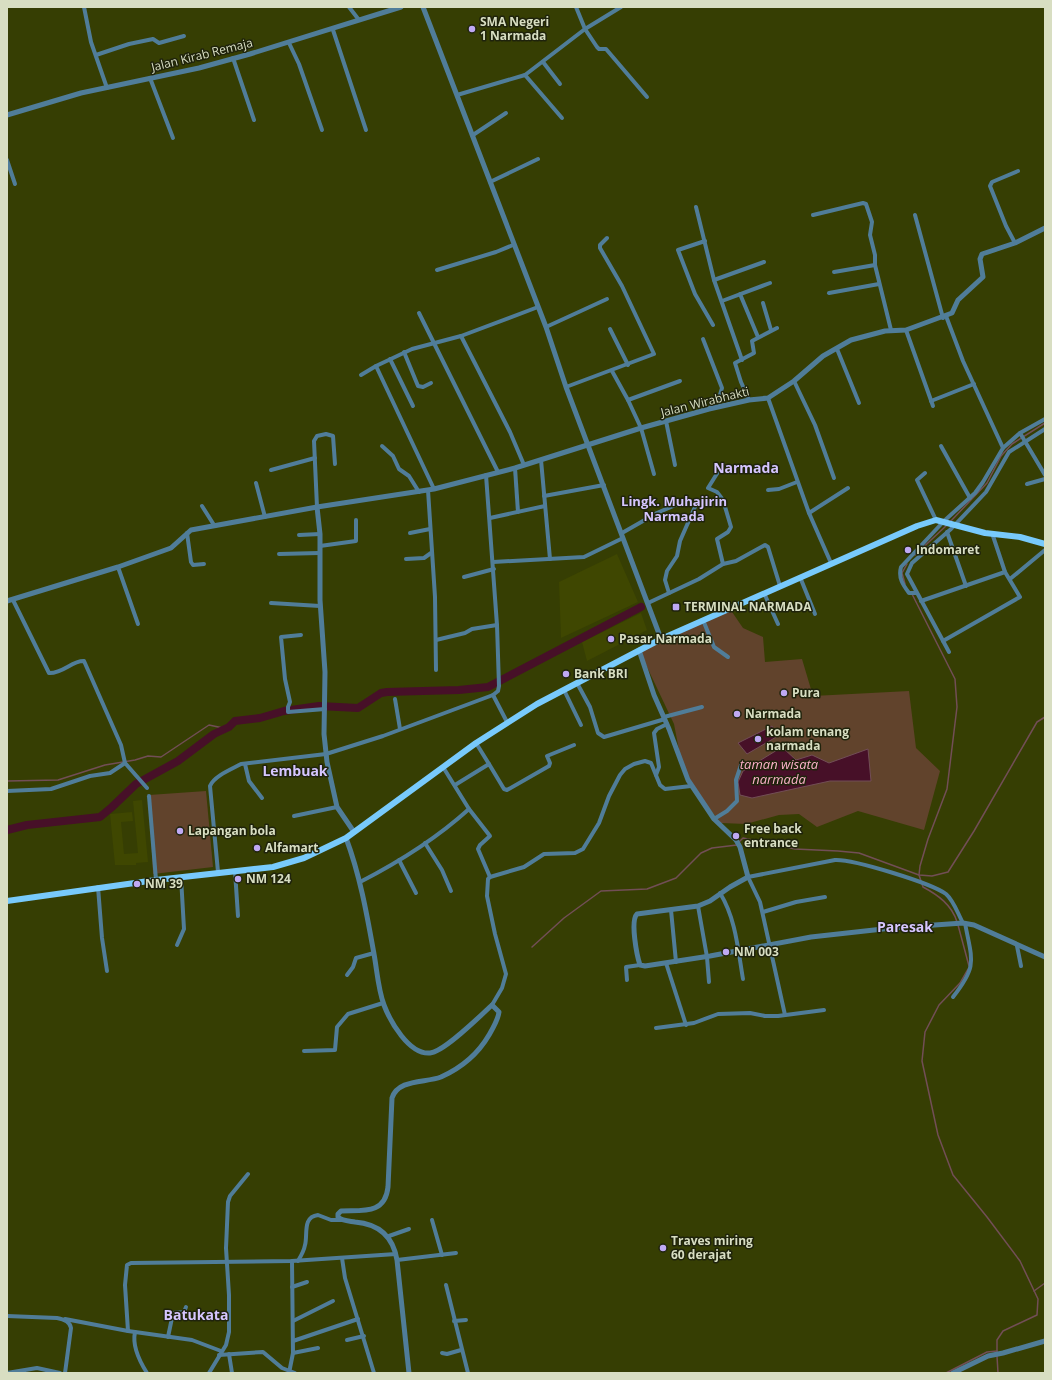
<svg xmlns="http://www.w3.org/2000/svg" width="1052" height="1380" font-family="'Open Sans',sans-serif">
<style>
.built{fill:#3f4701}
.green{fill:#61432c}
.water{fill:#471028;stroke:#724e56}
.lines{fill:none;stroke-linecap:round;stroke-linejoin:round}
.stream{stroke:#724e56;stroke-width:1.5}
.river{stroke:#471028;stroke-width:8}
.minor{stroke:#507d99;stroke-width:4}
.tertiary{stroke:#507d99;stroke-width:5}
.trunk{stroke:#78cafc;stroke-width:6}
.poi-dot{fill:#bfa9f4;stroke:#1f230c;stroke-width:1.5}
.labels{text-anchor:middle;stroke-width:3;stroke-linejoin:round;paint-order:stroke}
.poi-label{font-size:12px;font-weight:bold;fill:#d8dec2;stroke:#1f230c;text-anchor:start}
.street-label{font-size:12px;fill:#d8dec2;stroke:#1f230c}
.neighbourhood-label{font-size:13px;font-weight:bold;fill:#d6c6ff;stroke:#1f230c}
.water-label{font-size:13px;font-style:italic;fill:#fbb0c9;stroke:#1f230c}
.quarter-label{font-size:14px;font-weight:bold;fill:#d6c6ff;stroke:#1f230c}
</style>
<rect width="100%" height="100%" fill="#363e03"/>
<!-- built -->
<g class="built">
<path d="M617,554L638,602L561,638L559,582Z"/>
<path d="M641,613L647,630L587,661L582,642Z"/>
<path d="M142,800L148,862L136,863V865H115L110,814L132,812L133,821L121,822L124,854L138,853L133,801Z"/>
</g>
<!-- green -->
<g class="green">
<path d="M730,609L743,628L763,637L765,662L802,659L813,696L909,691L916,748L940,771L924,830L858,811L817,827L799,814L779,815L746,824L721,823L692,787L680,755L674,724L639,650Z"/>
<path d="M206,791L213,867L153,874L149,795Z"/>
</g>
<!-- water -->
<g class="water">
<path d="M772,726L778,736L747,754L738,743Z"/>
<path d="M782,747L796,760L812,755L829,763L868,749L871,781H830L752,798L740,795L738,782L743,771Z"/>
</g>
<g class="lines">
<!-- stream -->
<g class="stream">
<path d="M950,522L987,483L1001,456L1012,444L1045,423"/>
<path d="M915,555L947,525"/>
<path d="M905,584L902,573L907,564"/>
<path d="M912,594L955,679L957,707L947,789L928,839L920,866L919,875L923,887C938,895 952,905 957,922"/>
<path d="M7,781L58,780L105,765L135,760L148,756L161,757L209,725L223,728"/>
<path d="M739,842L743,838L795,849L838,851L859,853L919,875L932,876L948,872L974,831L1037,722L1045,717"/>
<path d="M958,925L969,966"/>
<path d="M532,947L564,918L601,891L647,889L676,878L701,853L712,848L737,845"/>
<path d="M968,969L960,983L939,1005L925,1032L922,1061L938,1135L953,1175L987,1217L1020,1261L1038,1299L1037,1315L1003,1331L997,1340V1353"/>
<path d="M1034,1291L1045,1283"/>
<path d="M997,1356L998,1373"/>
<path d="M946,1373L987,1352L997,1351"/>
</g>
<!-- river -->
<path class="river" d="M7,830L27,825L100,817L112,807L136,784L178,761L214,734L229,727L235,721L260,718L284,711L319,706L358,708L381,693L387,692L459,690L488,687L641,607"/>
<!-- minor -->
<g class="minor">
<path d="M84,7L91,42L107,88"/>
<path d="M349,7L359,20"/>
<path d="M576,7L585,29L597,47L599,49H606L647,97"/>
<path d="M333,30L366,130"/>
<path d="M289,43L299,64L322,130"/>
<path d="M96,55L129,44L153,39L159,43L184,36"/>
<path d="M233,58L254,120"/>
<path d="M543,62L560,84"/>
<path d="M525,75L562,118"/>
<path d="M150,78L173,138"/>
<path d="M457,95L525,75L585,29L621,7"/>
<path d="M473,135L506,113"/>
<path d="M7,160L15,184"/>
<path d="M490,182L538,159"/>
<path d="M696,207L714,280L742,360"/>
<path d="M813,215L863,203L866,204L872,222L870,235L875,255V265L891,330"/>
<path d="M915,215L943,318"/>
<path d="M705,241L678,250L695,294L713,325"/>
<path d="M1015,243L1006,226L990,186L992,182L1018,171"/>
<path d="M437,270L496,252L513,245"/>
<path d="M834,272L875,265"/>
<path d="M714,280L764,262"/>
<path d="M829,293L879,284"/>
<path d="M740,294L758,337"/>
<path d="M722,301L770,283"/>
<path d="M763,303L771,330"/>
<path d="M419,313L498,472"/>
<path d="M946,316L963,361L1003,448L1020,433L1045,475"/>
<path d="M546,327L607,299"/>
<path d="M610,329L628,365"/>
<path d="M906,330L933,406"/>
<path d="M461,336L510,432L524,465"/>
<path d="M703,339L722,388L719,398L709,409"/>
<path d="M837,349L859,403"/>
<path d="M404,352L418,386L423,387L431,383"/>
<path d="M390,359L413,406"/>
<path d="M612,371L628,400L641,428L654,474"/>
<path d="M361,375L376,366"/>
<path d="M794,381L815,425L834,478"/>
<path d="M566,387L654,354L622,286L600,248V245L607,238"/>
<path d="M768,398L809,513L831,563"/>
<path d="M628,400L680,381"/>
<path d="M749,400L741,382L735,363L754,353L752,341L777,328"/>
<path d="M931,401L974,384"/>
<path d="M666,421L675,465"/>
<path d="M1020,433L1045,419"/>
<path d="M382,446L393,456L399,469L409,476L419,492"/>
<path d="M941,446L970,498"/>
<path d="M541,460L550,559"/>
<path d="M515,468L518,512"/>
<path d="M271,470L315,458"/>
<path d="M925,473L917,480L936,520"/>
<path d="M486,475L497,625L499,686L498,691L493,695"/>
<path d="M256,483L265,517"/>
<path d="M1027,484L1045,479"/>
<path d="M434,489L376,366L412,349L461,336L538,307"/>
<path d="M428,490L435,597L436,670"/>
<path d="M768,490L779,489L797,482"/>
<path d="M544,496L604,485"/>
<path d="M202,506L214,525"/>
<path d="M317,507L314,441L317,436L326,434L333,436L335,464"/>
<path d="M809,513L848,488"/>
<path d="M490,518L545,506"/>
<path d="M947,532L966,586"/>
<path d="M187,533L191,562L193,565L204,564"/>
<path d="M410,533L430,529"/>
<path d="M622,533L657,513L687,500"/>
<path d="M299,535L320,534"/>
<path d="M320,546L356,541V520"/>
<path d="M279,554L319,553"/>
<path d="M406,559L424,558L431,553"/>
<path d="M493,562L584,557L623,538"/>
<path d="M723,564L717,539L728,532L731,527L723,500L717,492L708,488L723,464"/>
<path d="M118,567L138,624"/>
<path d="M464,577L494,569"/>
<path d="M800,577L815,614"/>
<path d="M1010,579L1045,550"/>
<path d="M669,593L665,580L667,571L677,556L680,541L698,500"/>
<path d="M764,593L778,624"/>
<path d="M916,593H909C903,585 898,578 901,567L944,521L975,493L983,482L1003,448"/>
<path d="M13,600L49,673C62,674 73,660 84,661L121,745L125,763"/>
<path d="M921,601L1005,572"/>
<path d="M271,603L320,606"/>
<path d="M648,603L699,579L723,564L736,561L765,545L768,547L780,586"/>
<path d="M703,620L714,647L728,657"/>
<path d="M301,635L281,637L285,679L290,702L288,707V712L325,709"/>
<path d="M436,640L465,633L472,629L497,625"/>
<path d="M943,641L1020,597L1005,572L992,533"/>
<path d="M949,652L907,574L912,563L951,529L986,492L1009,452L1045,429"/>
<path d="M577,683L590,707L598,733L604,737L665,719"/>
<path d="M564,690L581,725"/>
<path d="M395,699L400,729"/>
<path d="M664,717L702,707"/>
<path d="M476,743L489,764"/>
<path d="M245,764L249,781L262,798"/>
<path d="M443,767L469,809"/>
<path d="M656,775L659,767L654,733L657,729L667,724"/>
<path d="M455,785L489,764L504,789L507,790L549,766L550,763L547,756L574,745"/>
<path d="M7,791L51,789L90,776L110,773L125,763L147,788"/>
<path d="M149,796L156,880"/>
<path d="M294,816L337,807"/>
<path d="M714,819L727,811L737,801L736,780L742,762"/>
<path d="M425,843L442,870L451,891"/>
<path d="M399,860L416,893"/>
<path d="M235,871L238,916"/>
<path d="M218,872L210,786C214,776 232,769 241,764L326,754L383,736L493,695L507,722"/>
<path d="M360,882C399,862 437,838 469,809L490,836L480,845L478,849L490,877"/>
<path d="M98,887L102,938L107,971"/>
<path d="M720,893C736,919 738,950 743,979"/>
<path d="M698,906L707,957L709,982"/>
<path d="M671,910L676,962"/>
<path d="M763,912L796,902L825,897"/>
<path d="M177,945L184,929L181,877"/>
<path d="M1017,946L1021,966"/>
<path d="M666,963L686,1025"/>
<path d="M347,975L353,967L356,958L374,953"/>
<path d="M627,980L626,967L640,965"/>
<path d="M953,997C978,965 972,961 965,923"/>
<path d="M492,1005L502,988L506,974L495,934L487,896L488,879L490,877L524,867L544,854L575,853L583,849L599,823L609,796L620,775L625,769L634,764L645,761L651,763L660,785L665,789L691,786"/>
<path d="M785,1015L760,902L748,877L835,860C853,859 931,883 946,894C954,901 958,914 963,923"/>
<path d="M656,1028L694,1023L718,1014L750,1013L765,1016H778L824,1010"/>
<path d="M304,1051L335,1050L337,1027L348,1014L383,1003"/>
<path d="M432,1220L442,1255"/>
<path d="M389,1236L409,1229"/>
<path d="M342,1258L345,1278L374,1373"/>
<path d="M397,1260L456,1253"/>
<path d="M292,1261L293,1353L318,1348"/>
<path d="M298,1261C301,1256 304,1251 305,1245C308,1235 302,1217 318,1215L331,1220H342"/>
<path d="M446,1285L468,1373"/>
<path d="M292,1287L307,1282"/>
<path d="M7,1316L57,1318C63,1319 70,1321 71,1328L65,1373"/>
<path d="M65,1319L128,1331"/>
<path d="M293,1321L333,1301"/>
<path d="M454,1321L466,1320"/>
<path d="M135,1332C132,1346 140,1362 147,1373"/>
<path d="M168,1337L173,1313L184,1312L186,1307"/>
<path d="M347,1340L364,1336"/>
<path d="M293,1341L358,1319"/>
<path d="M221,1351L192,1340L128,1331L125,1285L127,1265L131,1263L292,1261L396,1254"/>
<path d="M442,1353L447,1354L461,1350"/>
<path d="M229,1354L232,1373"/>
<path d="M219,1355L263,1352L282,1368L295,1373"/>
<path d="M7,1373L37,1368L60,1373"/>
<path d="M209,1373L226,1345L229,1332V1295L226,1248L228,1202L230,1196L248,1174"/>
<path d="M289,1373L293,1353"/>
</g>
<!-- tertiary -->
<g class="tertiary">
<path d="M423,7L546,327L566,387L661,639"/>
<path d="M7,115L81,93L199,68L250,54L401,7"/>
<path d="M317,507L320,534V600L325,672L324,734L327,762L337,807L354,832"/>
<path d="M7,601L118,567L171,548L191,530L317,507L434,489L515,468L641,428L709,409L749,400L768,398L794,381L823,356L851,340L885,331L906,330L952,313L958,300L983,277L980,259L982,254L1015,243L1045,228"/>
<path d="M639,650L654,695L669,729L688,780L714,819L736,840L740,847L748,877L730,887L710,901L698,906L637,914C630,921 637,956 640,965L645,966L710,956L811,937L892,928L963,923L974,925L1045,957"/>
<path d="M346,838C360,875 367,915 374,954C377,970 378,989 384,1005C390,1021 409,1055 430,1053C444,1052 480,1016 492,1005L499,1012C498,1020 493,1028 489,1035C478,1054 461,1068 441,1077C425,1083 398,1079 392,1098L388,1187C385,1215 362,1210 341,1211L338,1214V1217C342,1221 349,1221 355,1222C379,1224 393,1236 397,1260L409,1373"/>
<path d="M953,1373L988,1356L1003,1353L1045,1341"/>
</g>
<!-- trunk -->
<path class="trunk" d="M7,901L156,880L273,867L304,858L346,838L476,743L537,704L661,639L917,526L936,520L985,533L1020,537L1045,544"/>
</g>
<!-- markers -->
<g class="poi-dot">
<circle cx="472" cy="29" r="4"/>
<circle cx="908" cy="550" r="4"/>
<rect x="672" y="603" width="8" height="8" rx="2"/>
<circle cx="611" cy="639" r="4"/>
<circle cx="566" cy="674" r="4"/>
<circle cx="784" cy="693" r="4"/>
<circle cx="737" cy="714" r="4"/>
<circle cx="758" cy="739" r="4"/>
<circle cx="180" cy="831" r="4"/>
<circle cx="736" cy="836" r="4"/>
<circle cx="257" cy="848" r="4"/>
<circle cx="238" cy="879" r="4"/>
<circle cx="137" cy="884" r="4"/>
<circle cx="726" cy="952" r="4"/>
<circle cx="663" cy="1248" r="4"/>
</g>
<g class="labels">
<!-- poi labels -->
<g class="poi-label">
<text x="480" y="26">SMA Negeri<tspan x="480" dy="14">1 Narmada</tspan></text>
<text x="916" y="554">Indomaret</text>
<text x="684" y="611">TERMINAL NARMADA</text>
<text x="619" y="643">Pasar Narmada</text>
<text x="574" y="678">Bank BRI</text>
<text x="792" y="697">Pura</text>
<text x="745" y="718">Narmada</text>
<text x="766" y="736">kolam renang<tspan x="766" dy="14">narmada</tspan></text>
<text x="744" y="833">Free back<tspan x="744" dy="14">entrance</tspan></text>
<text x="188" y="835">Lapangan bola</text>
<text x="265" y="852">Alfamart</text>
<text x="246" y="883">NM 124</text>
<text x="145" y="888">NM 39</text>
<text x="734" y="956">NM 003</text>
<text x="671" y="1245">Traves miring<tspan x="671" dy="14">60 derajat</tspan></text>
</g>
<!-- street labels -->
<g class="street-label">
<text transform="translate(202 55) rotate(-14)" y="4">Jalan Kirab Remaja</text>
<text transform="translate(705 402) rotate(-14)" y="4">Jalan Wirabhakti</text>
</g>
<!-- neighbourhood labels -->
<g class="neighbourhood-label">
<text x="674" y="506">Lingk. Muhajirin<tspan x="674" dy="15">Narmada</tspan></text>
</g>
<!-- water labels -->
<g class="water-label">
<text x="779" y="769">taman wisata<tspan x="779" dy="15">narmada</tspan></text>
</g>
<!-- quarter labels -->
<g class="quarter-label">
<text x="746" y="473">Narmada</text>
<text x="295" y="776">Lembuak</text>
<text x="905" y="932">Paresak</text>
<text x="196" y="1320">Batukata</text>
</g>
</g>
<!-- border -->
<rect width="1052" height="1380" fill="none" stroke="#d8dec2" stroke-width="16"/>
</svg>
